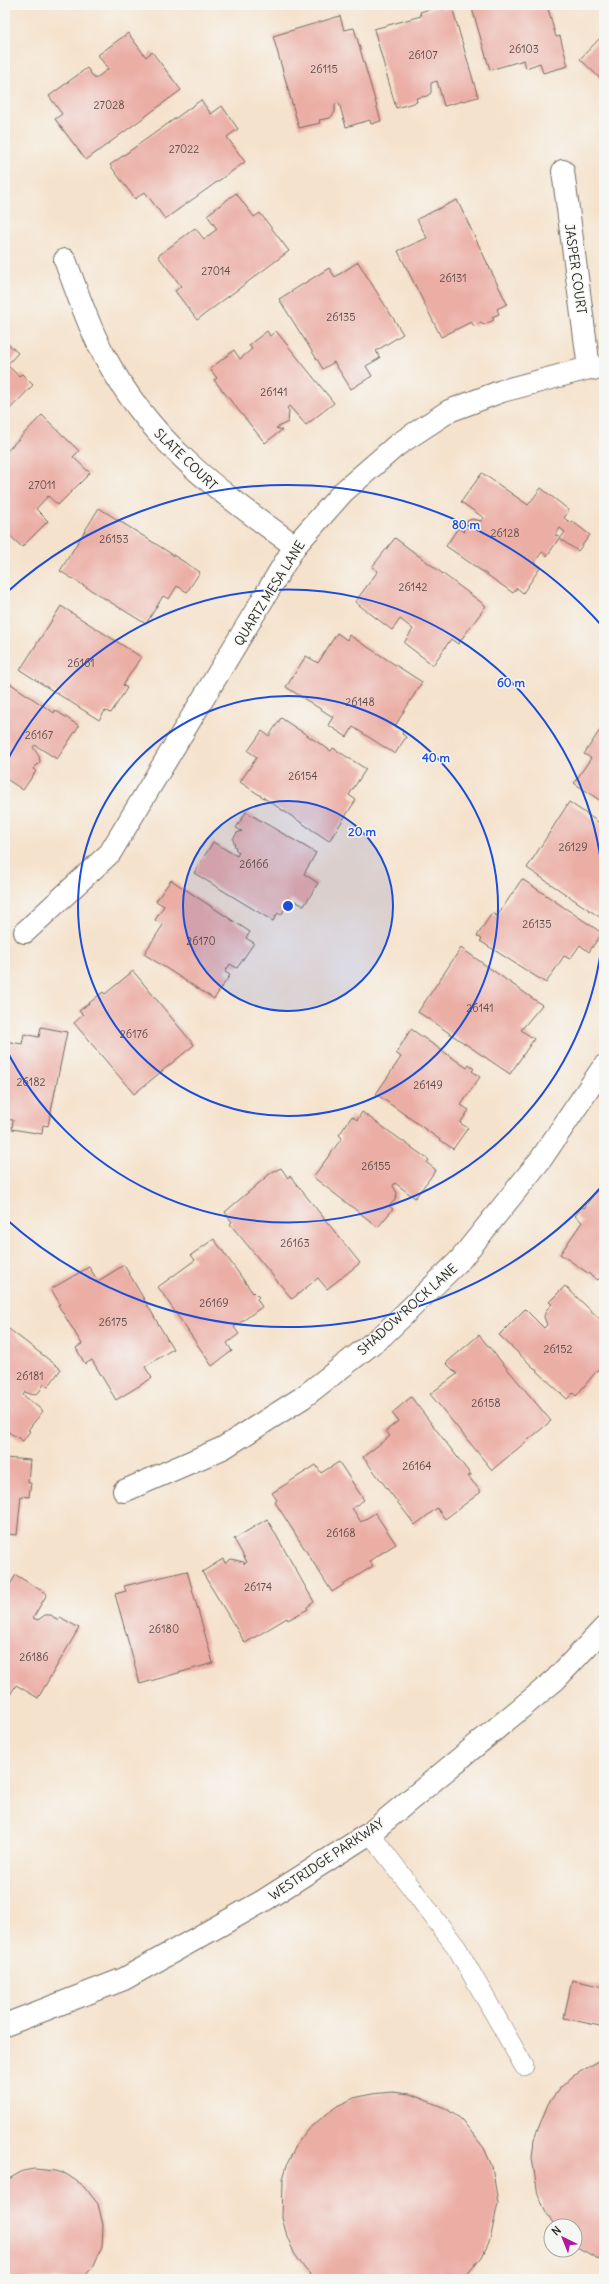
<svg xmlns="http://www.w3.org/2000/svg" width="609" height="2284" font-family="Delius,sans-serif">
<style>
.building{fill:#ebaea5}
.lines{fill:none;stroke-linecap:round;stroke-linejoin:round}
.service-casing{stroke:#726b63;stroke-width:20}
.minor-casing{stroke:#726b63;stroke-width:24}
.tertiary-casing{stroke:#726b63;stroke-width:24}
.service{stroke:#fff;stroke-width:19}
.minor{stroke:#fff;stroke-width:22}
.tertiary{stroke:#fff;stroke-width:22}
.ring{fill:none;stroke:#1d4ed8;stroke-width:2}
.labels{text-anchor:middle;stroke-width:3;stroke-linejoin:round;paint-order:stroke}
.number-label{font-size:11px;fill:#5b4c4a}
.street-label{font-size:13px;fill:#2b2b2b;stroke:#f6f6f2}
.centre{fill:#1d4ed8;stroke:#f6f6f2;stroke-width:2}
.ring-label{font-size:12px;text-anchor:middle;font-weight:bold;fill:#1d4ed8;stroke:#f6f6f2;stroke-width:3;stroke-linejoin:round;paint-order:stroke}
</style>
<rect width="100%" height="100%" fill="#f6f6f2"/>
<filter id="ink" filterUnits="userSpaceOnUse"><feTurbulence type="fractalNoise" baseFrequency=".025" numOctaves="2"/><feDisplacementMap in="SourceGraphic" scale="8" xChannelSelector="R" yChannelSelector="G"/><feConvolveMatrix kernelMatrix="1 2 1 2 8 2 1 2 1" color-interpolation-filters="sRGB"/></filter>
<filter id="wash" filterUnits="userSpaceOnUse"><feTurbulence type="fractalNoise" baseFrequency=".012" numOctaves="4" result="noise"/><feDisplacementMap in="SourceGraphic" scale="16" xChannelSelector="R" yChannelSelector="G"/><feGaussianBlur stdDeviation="0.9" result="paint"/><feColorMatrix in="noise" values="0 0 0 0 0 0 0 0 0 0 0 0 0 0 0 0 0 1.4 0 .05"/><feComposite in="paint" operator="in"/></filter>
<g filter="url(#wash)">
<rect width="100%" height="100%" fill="#f5e2cc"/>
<g id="blocks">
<!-- building -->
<g class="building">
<path d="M471,5H547L556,37L560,36L568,66L543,73L540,63L526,68L524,60L490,70Z"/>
<path d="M441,6L442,9L452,7L478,97L444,106L437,81L431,83V93L427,96L416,98L417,102L396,108L374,29L421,16L420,12Z"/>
<path d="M340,16L344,30L354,28L381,121L371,124L370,120L346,127L339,103L335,104V112L330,118L319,120L320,123L299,128L273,36Z"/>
<path d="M128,33L146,57L152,52L181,90L86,160L55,119L62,114L49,96L87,68L95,79L108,69L98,55Z"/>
<path d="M604,34V82L580,59Z"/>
<path d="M201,100L211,114L222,106L238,129L227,137L245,162L165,219L145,192L135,199L110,165Z"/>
<path d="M236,193L254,217L260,213L289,251L197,320L175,291L181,286L158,256L195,228L204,239L217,229L207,215Z"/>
<path d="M457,200L507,304L497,309L499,314L492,317L494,320L483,325L481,322L474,326L471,322L441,337L398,251L427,238L417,219Z"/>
<path d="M358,262L403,334L376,351L380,358L366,366L372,376L351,389L334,362L323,369L279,299L329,268L335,277Z"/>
<path d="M267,331L270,336L276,331L334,403L306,425L289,406L287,408L289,411L288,422L276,428L282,430L265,443L214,380L217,378L210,369L234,350L240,359L252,349L249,345Z"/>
<path d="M5,341L18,353L7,365L19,376L22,374L33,385L5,414Z"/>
<path d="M42,415L79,451L73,457L90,473L58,505L48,496L36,509L48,521L22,547L5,531V453Z"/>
<path d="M482,473L528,505L541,488L569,510L564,518L571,523L572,521L590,535L578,551L560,539L565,532L560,528L555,535L560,537L547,556L542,552L534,563L540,568L523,593L517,588L513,593L446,546L458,528L464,532L463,527L467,521L472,519L481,521L484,518L461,502Z"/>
<path d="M99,508L200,572L187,592L177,586L169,599L163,596L146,624L60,571Z"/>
<path d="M395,538L486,606L458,644L451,639L433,665L404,643L413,629L400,619L392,630L355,602L378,571L372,567Z"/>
<path d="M61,606L141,657L123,685L127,688L111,713L105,711L99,720L20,670Z"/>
<path d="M337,633L347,640L349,635L422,682L395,726L403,731L402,734L406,737L395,754L353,727L347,737L328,725L333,717L286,687L306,656L318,663Z"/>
<path d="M5,680L54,713L55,710L79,726L57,759L35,745L33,747L39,756L40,762L33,769L36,771L23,790L5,778Z"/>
<path d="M281,718L331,751L333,748L366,769L349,795L356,800L329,841L240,782L257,757L248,751L262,731L269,736Z"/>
<path d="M604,724V803L574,783L591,758L584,754Z"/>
<path d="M569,802L604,826V920L527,868Z"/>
<path d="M246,812L316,853L304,874L318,883L304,906L291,899L281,915L278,913L273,921L194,873L213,842L237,856L239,852L236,850L233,839L237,833L242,831L236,828Z"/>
<path d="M522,879L602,933L589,952L580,945L570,959L564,956L546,983L480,941L482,939L477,936L492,913L497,916Z"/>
<path d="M171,880L250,932L246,938L254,943L237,968L230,964L225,972L230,975L214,999L144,954L163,925L155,920L164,906L156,901Z"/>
<path d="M461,948L542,1005L521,1030L534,1039L510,1074L418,1012Z"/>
<path d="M133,971L194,1045L134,1094L74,1023L83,1015L79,1011L103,992L105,994Z"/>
<path d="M41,1027L67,1032L48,1126L43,1125L42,1134L12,1129L13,1120L5,1119V1041L22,1044L24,1034L39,1037Z"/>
<path d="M411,1029L467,1068L469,1065L474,1069L472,1071L480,1077L461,1105L469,1110L460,1123L468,1128L453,1149L376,1094L401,1057L396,1053Z"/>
<path d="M362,1112L429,1160L427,1163L436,1170L415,1198L395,1183L393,1186L397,1193L395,1200L389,1206L393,1209L378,1227L313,1177L342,1138L339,1135L352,1116L357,1120Z"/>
<path d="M281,1168L288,1178L290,1176L360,1263L327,1289L318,1278L292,1299L230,1224L232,1222L225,1212L272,1172Z"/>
<path d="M598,1189L604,1193V1272L598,1280L560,1254L582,1222L575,1216L582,1207L584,1208Z"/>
<path d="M214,1239L253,1293L254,1292L259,1297L257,1299L262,1307L234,1327L239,1334L227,1343L232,1351L212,1366L158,1287L195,1260L191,1255Z"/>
<path d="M124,1265L173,1349L145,1367L152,1378L116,1400L92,1360L85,1364L76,1348L82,1344L58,1305L60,1304L51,1289L89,1267L98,1281Z"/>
<path d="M565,1286L604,1323V1362L576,1396L573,1393L567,1399L499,1335L525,1309L544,1328L547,1325L544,1317L546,1310L552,1304L549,1302Z"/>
<path d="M5,1326L61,1369L48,1387L44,1384L39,1392L33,1395L25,1392L23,1395L43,1411L28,1430L30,1431L23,1441L5,1430Z"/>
<path d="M479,1335L551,1421L492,1470L430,1394L457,1374L446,1363Z"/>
<path d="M411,1397L471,1475L468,1476L481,1492L445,1519L437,1508L415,1525L363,1457L390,1436L386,1431L398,1421L392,1413Z"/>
<path d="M5,1458L30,1460L28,1483H31L29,1497L21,1496L17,1535L5,1534Z"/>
<path d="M339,1462L364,1500L352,1508L361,1522L375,1513L396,1544L369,1561L373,1566L332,1592L275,1502L277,1500L272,1493L316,1465L321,1473Z"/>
<path d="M267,1519L314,1602L307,1607L308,1609L288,1620L287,1618L245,1643L202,1572L223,1559L225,1563L231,1559L244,1562V1564L247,1562L234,1539Z"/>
<path d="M187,1571L213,1663L140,1684L115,1594L126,1591L124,1586Z"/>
<path d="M16,1575L47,1594L33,1618L38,1620L45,1615H51L58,1621L60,1617L79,1628L38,1698L16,1685L5,1703V1592Z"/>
<path d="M572,1980L604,1987V2027L564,2018Z"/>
<path d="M604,2058V2262L575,2246V2226H555L546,2212L538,2195L532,2158L534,2139L548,2104L559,2089L573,2076Z"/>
<path d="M392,2092L410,2094L445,2108L461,2119L484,2148L492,2166L498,2203L490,2240L482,2257L463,2279H315L305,2269L294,2253L287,2236L282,2218L283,2179L288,2162L297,2144L308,2129L337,2106L354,2098L372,2094Z"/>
<path d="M34,2169L56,2171L66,2174L84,2186L98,2204L103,2225L102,2247L93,2267L82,2279H5V2181L23,2171Z"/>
</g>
</g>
</g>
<g filter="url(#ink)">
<use href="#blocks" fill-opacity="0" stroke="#726b63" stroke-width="1"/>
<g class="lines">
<defs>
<path id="service" d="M370,1833L457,1948L524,2066"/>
<g id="minor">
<path d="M563,171L589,368"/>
<path d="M65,260C77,291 88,326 104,355C152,444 216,489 295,546"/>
<path d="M25,932L110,853L295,546L343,492L397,445L449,411L502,391L589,368L604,369"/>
<path d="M124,1491L223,1448L302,1398L383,1335L460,1260L541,1159L604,1066"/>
</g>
<path id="tertiary" d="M5,2025L124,1979L263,1901L370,1833L555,1680L604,1628"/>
</defs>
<!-- service casing -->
<use href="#service" class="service-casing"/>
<!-- minor casing -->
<use href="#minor" class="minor-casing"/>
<!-- tertiary casing -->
<use href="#tertiary" class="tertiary-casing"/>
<!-- service -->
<use href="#service" class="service"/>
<!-- minor -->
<use href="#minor" class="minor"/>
<!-- tertiary -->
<use href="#tertiary" class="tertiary"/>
</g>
</g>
<!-- distance rings -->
<circle cx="288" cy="906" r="105" fill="#1d4ed8" fill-opacity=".12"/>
<g class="ring">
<circle cx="288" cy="906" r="105"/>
<circle cx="288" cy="906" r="210"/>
<path d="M604 909A316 316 0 0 1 5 1047M5 765A316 316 0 0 1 604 903"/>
<path d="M603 1185A421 421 0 0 1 6 1219M6 593A421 421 0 0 1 603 627"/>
</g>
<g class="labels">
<!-- number labels -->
<g class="number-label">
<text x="524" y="53">26103</text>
<text x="423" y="59">26107</text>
<text x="324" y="73">26115</text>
<text x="109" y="109">27028</text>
<text x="184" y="153">27022</text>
<text x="216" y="275">27014</text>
<text x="453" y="282">26131</text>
<text x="341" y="321">26135</text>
<text x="274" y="396">26141</text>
<text x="42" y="489">27011</text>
<text x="505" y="537">26128</text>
<text x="114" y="543">26153</text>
<text x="413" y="591">26142</text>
<text x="81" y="667">26161</text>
<text x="360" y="706">26148</text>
<text x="39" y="739">26167</text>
<text x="303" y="780">26154</text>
<text x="573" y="851">26129</text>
<text x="254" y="868">26166</text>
<text x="537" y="928">26135</text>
<text x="201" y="945">26170</text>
<text x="480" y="1012">26141</text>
<text x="134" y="1038">26176</text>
<text x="31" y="1086">26182</text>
<text x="428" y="1089">26149</text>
<text x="376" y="1170">26155</text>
<text x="295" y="1247">26163</text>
<text x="214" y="1307">26169</text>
<text x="113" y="1326">26175</text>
<text x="558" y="1353">26152</text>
<text x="30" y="1380">26181</text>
<text x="486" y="1407">26158</text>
<text x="417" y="1470">26164</text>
<text x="341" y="1537">26168</text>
<text x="258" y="1591">26174</text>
<text x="164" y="1633">26180</text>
<text x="34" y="1661">26186</text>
</g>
<!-- street labels -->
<g class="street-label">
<text transform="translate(576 269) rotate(82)" y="5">JASPER COURT</text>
<text transform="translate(186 459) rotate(44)" y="5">SLATE COURT</text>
<text transform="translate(269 593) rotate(-58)" y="5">QUARTZ MESA LANE</text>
<text transform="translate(407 1309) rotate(-42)" y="5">SHADOW ROCK LANE</text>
<text transform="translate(326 1859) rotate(-34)" y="5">WESTRIDGE PARKWAY</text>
</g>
</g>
<circle cx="288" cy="906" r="6" class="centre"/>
<g class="ring-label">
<text x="466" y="529">80 m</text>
<text x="511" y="687">60 m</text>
<text x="436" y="762">40 m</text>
<text x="362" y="836">20 m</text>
</g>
<!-- margin -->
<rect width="609" height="2284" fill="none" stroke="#f6f6f2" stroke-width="20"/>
<!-- north arrow -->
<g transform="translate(563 2238) rotate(317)"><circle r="19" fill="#f6f6f2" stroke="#a5a5a2"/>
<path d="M0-3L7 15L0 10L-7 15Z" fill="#b5179e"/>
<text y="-6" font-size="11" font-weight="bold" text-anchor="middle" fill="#2b2b2b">N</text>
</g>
</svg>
